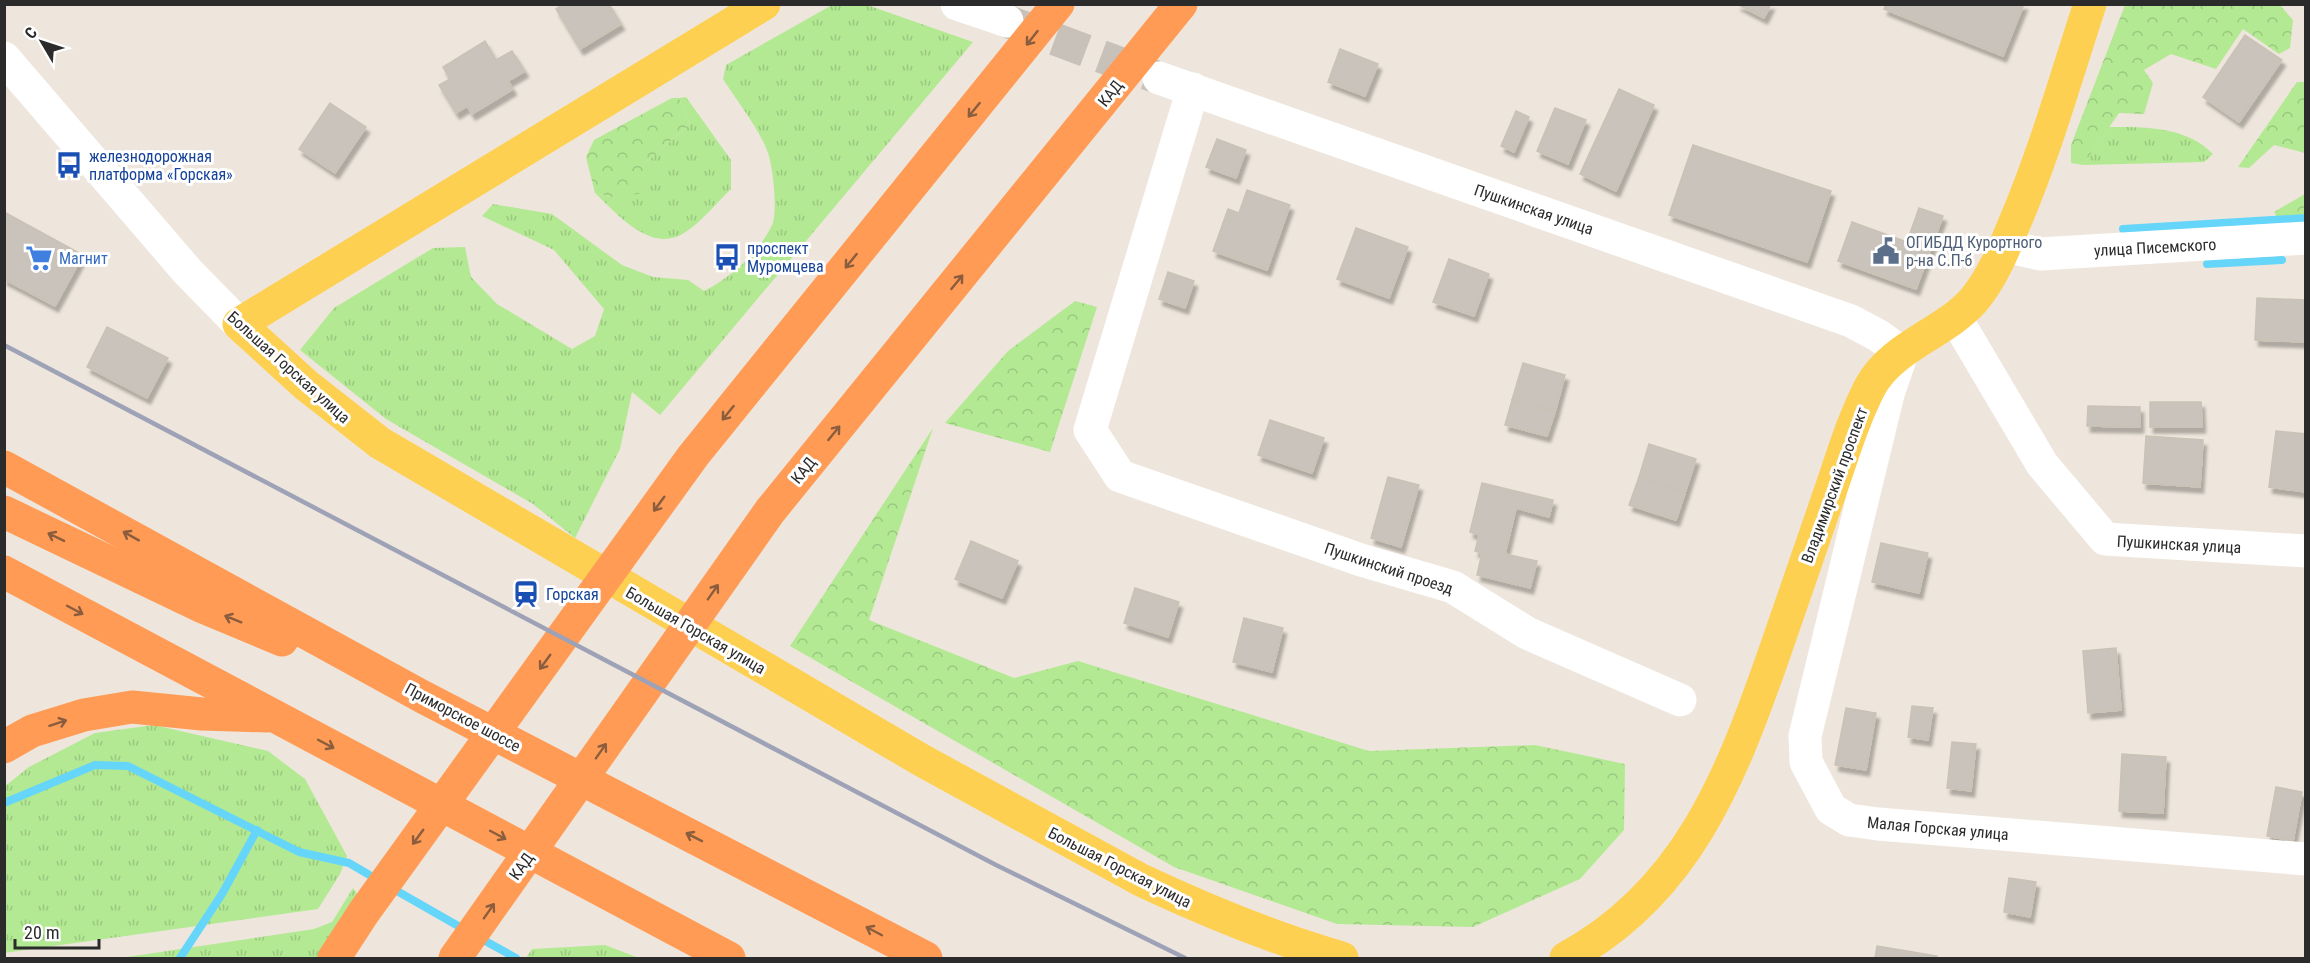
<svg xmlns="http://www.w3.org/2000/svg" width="2310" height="963" font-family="'Roboto Condensed',sans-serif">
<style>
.grass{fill:url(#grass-tufts)}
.forest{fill:url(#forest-crowns)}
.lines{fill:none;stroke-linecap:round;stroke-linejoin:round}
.stream{stroke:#65d6f9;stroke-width:8}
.building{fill:#c9c3bb;stroke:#cac2b5;stroke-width:1.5;filter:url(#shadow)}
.minor-tunnel{stroke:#c7c1b9;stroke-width:33;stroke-dasharray:33 16;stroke-linecap:butt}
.minor{stroke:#fff;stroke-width:33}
.major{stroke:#fdd052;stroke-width:33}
.highway{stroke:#ff9b55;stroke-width:33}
.rail{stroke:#9ea2b7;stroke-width:4.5}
.oneway{stroke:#8a5d3e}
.labels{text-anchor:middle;stroke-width:6;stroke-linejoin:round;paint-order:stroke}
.street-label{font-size:16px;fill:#2b2b2b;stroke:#fff}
.transit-label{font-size:16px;fill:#164399;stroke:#fff;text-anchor:start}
.service-label{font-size:16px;fill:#4e5e75;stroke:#fff;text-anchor:start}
.shop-label{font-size:16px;fill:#366cbe;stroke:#fff;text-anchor:start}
</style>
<defs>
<pattern id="grass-tufts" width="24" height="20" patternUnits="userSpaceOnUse" patternTransform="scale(1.5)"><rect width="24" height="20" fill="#b3e993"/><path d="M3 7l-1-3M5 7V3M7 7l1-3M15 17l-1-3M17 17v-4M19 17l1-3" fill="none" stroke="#9ac87f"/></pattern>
<pattern id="forest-crowns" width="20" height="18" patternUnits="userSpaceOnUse" patternTransform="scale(1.5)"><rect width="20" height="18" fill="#b3e993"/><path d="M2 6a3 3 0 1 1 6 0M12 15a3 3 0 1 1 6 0" fill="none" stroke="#9ac87f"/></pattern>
<filter id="shadow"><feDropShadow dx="3.5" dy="6" stdDeviation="1.5" flood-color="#0004"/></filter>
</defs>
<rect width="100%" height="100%" fill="#eee6dc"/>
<!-- grass -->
<g class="grass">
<path d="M832,5L870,6L973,42L660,415L632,392L620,449L575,538L533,504L386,419L300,350L334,308L433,248L465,247L471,277L497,304L572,349L595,336L604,309L554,250L482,216L493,204L552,214L622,265L653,277L688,280L704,291C730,278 759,253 772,225C778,213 773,167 768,153C762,133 735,98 723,79L726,65Z"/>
<path d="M686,97L731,160V189C717,202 701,223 684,233C651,254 617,214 595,193L615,198L642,166L690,124L679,98Z"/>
<path d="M2109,127C2145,127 2186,126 2213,154L2204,162L2083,165Z"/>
<path d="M154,725L268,751L305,779L347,856L340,874L318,909L4,953V787L29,767L95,733Z"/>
<path d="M353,888L360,898L319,958H120L314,929L332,922Z"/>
<path d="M605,945L639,958H526L532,949Z"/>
</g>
<!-- forest -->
<g class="forest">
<path d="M2125,5H2280L2293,20L2290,48L2279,54L2243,29L2216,69L2171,54L2144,70L2153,83L2144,114L2119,113L2083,165L2071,163V145Z"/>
<path d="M2297,82H2305V153L2274,145L2249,168L2238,167Z"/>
<path d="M672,98H679L690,124L642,166L648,192L615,198L595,193L586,157L594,140Z"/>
<path d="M2305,194V227H2283L2274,212Z"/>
<path d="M1075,301L1097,307L1050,452L945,423L1008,351Z"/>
<path d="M933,428L869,620L1014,678L1078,661L1369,751L1535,745L1625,764L1624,830L1580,879L1473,927L1337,924L1174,867L790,646Z"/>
</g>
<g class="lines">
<!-- stream -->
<g class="stream">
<path d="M2123,229L2306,218"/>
<path d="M2207,264L2282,260"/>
<path d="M4,803L95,765L128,766L299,852L349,863L378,880"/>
<path d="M390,887L467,931"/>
<path d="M478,937L516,958"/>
<path d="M180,958L222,894L257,830"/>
</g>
</g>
<!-- building -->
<g class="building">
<path d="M563,4H609L621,24L580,49L556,9Z"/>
<path d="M1737,4H1771L1764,18Z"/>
<path d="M1886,4H2024L2003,56L1884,9Z"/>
<path d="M2245,35L2282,60L2239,122L2203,97Z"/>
<path d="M485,41L496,60L512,51L525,71L508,81L513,89L472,114L467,106L456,113L439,85L450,79L443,67Z"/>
<path d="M1340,49L1378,64L1365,96L1328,82Z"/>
<path d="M1619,89L1654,105L1616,191L1580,174Z"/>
<path d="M330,103L366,127L335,173L299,149Z"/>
<path d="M1555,108L1586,120L1568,164L1537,151Z"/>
<path d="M1516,111L1529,117L1514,152L1501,146Z"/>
<path d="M1217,139L1246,150L1236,178L1206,167Z"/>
<path d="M1693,145L1831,191L1807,262L1669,215Z"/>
<path d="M1247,190L1290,205L1267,270L1213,251L1228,209L1239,213Z"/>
<path d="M1919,208L1943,216L1916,289L1838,261L1852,222L1907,242Z"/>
<path d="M4,212L83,255L55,306L4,279Z"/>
<path d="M1356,228L1408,247L1389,298L1337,279Z"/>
<path d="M1449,259L1489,274L1474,316L1433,302Z"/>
<path d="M1168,272L1194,281L1185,308L1159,299Z"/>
<path d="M2257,298L2306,300V342L2255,340Z"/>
<path d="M107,327L168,358L147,398L87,367Z"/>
<path d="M1523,363L1565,375L1555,412L1512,400Z"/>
<path d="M1512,400L1555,412L1547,436L1505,425Z"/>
<path d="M2150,402H2201L2202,427H2150Z"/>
<path d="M2088,406L2140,407V427L2087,426Z"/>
<path d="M1270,420L1324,438L1312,473L1258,455Z"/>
<path d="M2276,431L2306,434V492L2269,487Z"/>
<path d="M2146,436L2203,440L2200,487L2143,483Z"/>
<path d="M1649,444L1696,459L1685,493L1639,477Z"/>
<path d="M1388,477L1419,485L1401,547L1371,538Z"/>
<path d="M1639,477L1685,493L1676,520L1629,505Z"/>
<path d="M1482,483L1553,500L1549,517L1516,508L1505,554L1537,561L1530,588L1477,575L1482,553L1475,551L1479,535L1470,532Z"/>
<path d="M971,541L1018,561L1002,598L955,579Z"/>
<path d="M1881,543L1928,553L1919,593L1872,582Z"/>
<path d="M1135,588L1179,602L1168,637L1124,623Z"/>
<path d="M1244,618L1283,628L1272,672L1233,662Z"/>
<path d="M2116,648L2121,710L2088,713L2083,651Z"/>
<path d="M1912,706L1933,708L1928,740L1908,737Z"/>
<path d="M1846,708L1876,713L1866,770L1835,765Z"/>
<path d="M1952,742L1976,744L1971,791L1947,788Z"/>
<path d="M2122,754L2166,757L2163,813L2119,811Z"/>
<path d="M2276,787L2302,792L2293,841L2267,836Z"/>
<path d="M2009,878L2036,882L2030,917L2004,912Z"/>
<path d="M1877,946L1937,956L1936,958H1875Z"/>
</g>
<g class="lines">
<!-- minor-tunnel -->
<path class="minor-tunnel" d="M1009,22L1154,76"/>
<!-- minor -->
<g class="minor">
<path d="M957,4L1007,21"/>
<path d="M4,58L188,272L239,324"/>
<path d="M1159,78L1851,321L1879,336L1902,353L1888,394L1805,736L1806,762L1831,809L1849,820L1878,824L2306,859"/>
<path d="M1193,89L1090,430L1120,476L1361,560L1453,587L1527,633L1680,700"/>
<path d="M2005,246L2040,254L2306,238"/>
<path d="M1955,317L2042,464L2105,539L2306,551"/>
</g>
<!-- major -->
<g class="major">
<path d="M764,4L239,324L306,385L380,443L923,761L1141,880C1207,911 1272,938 1342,958"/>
<path d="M1566,958C1686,893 1730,779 1773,657C1792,602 1811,547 1830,492C1842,457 1853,420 1870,387C1891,347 1943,334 1973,301C1992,279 2004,249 2015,222C2045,152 2066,77 2090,4"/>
</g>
<!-- highway -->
<g class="highway">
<path d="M4,467L423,697L926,958"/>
<path d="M4,512L203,607L282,640"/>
<path d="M4,572L729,958"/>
<path d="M4,747L32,731L84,715L132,707L202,714L267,716"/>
<path d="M334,958L364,912L693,456L1058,4"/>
<path d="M455,958L770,511L1181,4"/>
</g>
<!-- rail -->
<path class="rail" d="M4,345L996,865L1185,958"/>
</g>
<!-- one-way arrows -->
<defs><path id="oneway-shaft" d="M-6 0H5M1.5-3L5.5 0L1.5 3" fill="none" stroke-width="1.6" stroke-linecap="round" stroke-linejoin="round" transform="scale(1.5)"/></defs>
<g class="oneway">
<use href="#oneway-shaft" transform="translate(1032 38) rotate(128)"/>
<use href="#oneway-shaft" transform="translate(974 110) rotate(129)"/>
<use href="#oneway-shaft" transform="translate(851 261) rotate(129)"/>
<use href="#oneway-shaft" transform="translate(957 282) rotate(-51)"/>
<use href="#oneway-shaft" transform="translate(728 413) rotate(129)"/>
<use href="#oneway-shaft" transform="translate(834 433) rotate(-51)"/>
<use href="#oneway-shaft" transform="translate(659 504) rotate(126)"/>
<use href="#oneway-shaft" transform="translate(131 536) rotate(-151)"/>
<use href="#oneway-shaft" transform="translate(56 537) rotate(-154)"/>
<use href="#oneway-shaft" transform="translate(713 592) rotate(-55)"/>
<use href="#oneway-shaft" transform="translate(75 610) rotate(28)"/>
<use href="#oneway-shaft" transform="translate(233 619) rotate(-158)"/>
<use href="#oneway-shaft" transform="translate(545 662) rotate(126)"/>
<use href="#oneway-shaft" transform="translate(58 723) rotate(-18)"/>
<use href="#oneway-shaft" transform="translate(326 744) rotate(28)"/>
<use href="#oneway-shaft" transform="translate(601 751) rotate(-55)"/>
<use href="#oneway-shaft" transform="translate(498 835) rotate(28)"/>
<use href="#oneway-shaft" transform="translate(418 837) rotate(126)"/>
<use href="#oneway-shaft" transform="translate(694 837) rotate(-153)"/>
<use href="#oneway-shaft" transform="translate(489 911) rotate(-55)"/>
<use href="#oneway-shaft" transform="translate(874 931) rotate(-152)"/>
</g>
<!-- icons -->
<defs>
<symbol id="bus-bare" viewBox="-9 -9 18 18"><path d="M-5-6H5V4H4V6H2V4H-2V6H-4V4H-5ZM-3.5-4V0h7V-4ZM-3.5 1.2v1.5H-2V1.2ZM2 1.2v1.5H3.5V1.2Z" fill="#1a4fb4" stroke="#fff" stroke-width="2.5" paint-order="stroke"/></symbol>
<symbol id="civic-bare" viewBox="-9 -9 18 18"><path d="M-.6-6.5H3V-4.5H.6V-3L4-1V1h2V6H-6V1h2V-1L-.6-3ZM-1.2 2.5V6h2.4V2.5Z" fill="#5c6f8a" stroke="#fff" stroke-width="2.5" paint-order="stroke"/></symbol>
<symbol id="supermarket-bare" viewBox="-9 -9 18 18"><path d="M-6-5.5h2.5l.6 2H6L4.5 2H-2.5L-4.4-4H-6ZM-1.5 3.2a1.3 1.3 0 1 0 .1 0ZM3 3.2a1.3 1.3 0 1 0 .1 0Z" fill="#3f7fe0" stroke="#fff" stroke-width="2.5" paint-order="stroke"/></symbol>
<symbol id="station-bare" viewBox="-9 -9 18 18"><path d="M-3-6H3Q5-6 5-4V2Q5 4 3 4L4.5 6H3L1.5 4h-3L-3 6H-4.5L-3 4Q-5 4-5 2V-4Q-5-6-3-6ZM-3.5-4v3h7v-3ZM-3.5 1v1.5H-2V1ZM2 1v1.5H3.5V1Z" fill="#1a4fb4" stroke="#fff" stroke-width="2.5" paint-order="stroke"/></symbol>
</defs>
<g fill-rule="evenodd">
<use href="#bus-bare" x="50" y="146" width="38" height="38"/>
<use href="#civic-bare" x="1867" y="232" width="38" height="38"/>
<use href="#bus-bare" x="708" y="238" width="38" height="38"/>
<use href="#supermarket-bare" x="20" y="239" width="38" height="38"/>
<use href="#station-bare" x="507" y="575" width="38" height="38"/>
</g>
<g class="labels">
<!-- street labels -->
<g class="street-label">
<text transform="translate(1110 93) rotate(-52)" y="6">КАД</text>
<text transform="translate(1534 209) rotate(19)" y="6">Пушкинская улица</text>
<text transform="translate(2155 247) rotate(-3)" y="6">улица Писемского</text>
<text transform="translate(289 367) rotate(42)" y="6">Большая Горская улица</text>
<text transform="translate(803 470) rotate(-51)" y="6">КАД</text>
<text transform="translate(1834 485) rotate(-70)" y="6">Владимирский проспект</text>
<text transform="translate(2179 544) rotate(3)" y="6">Пушкинская улица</text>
<text transform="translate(1389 568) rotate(18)" y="6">Пушкинский проезд</text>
<text transform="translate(696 630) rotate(30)" y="6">Большая Горская улица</text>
<text transform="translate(463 717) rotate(28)" y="6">Приморское шоссе</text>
<text transform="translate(1938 828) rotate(5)" y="6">Малая Горская улица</text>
<text transform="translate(521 866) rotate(-55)" y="6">КАД</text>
<text transform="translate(1120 867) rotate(27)" y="6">Большая Горская улица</text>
</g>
<!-- transit labels -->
<g class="transit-label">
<text x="89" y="162">железнодорожная<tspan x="89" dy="18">платформа «Горская»</tspan></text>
<text x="747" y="254">проспект<tspan x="747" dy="18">Муромцева</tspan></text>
<text x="546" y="600">Горская</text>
</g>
<!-- service labels -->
<g class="service-label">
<text x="1906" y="248">ОГИБДД Курортного<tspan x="1906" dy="18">р-на С.П-б</tspan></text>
</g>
<!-- shop labels -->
<g class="shop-label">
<text x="59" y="264">Магнит</text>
</g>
</g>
<!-- border -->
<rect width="2310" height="963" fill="none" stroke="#2b2b2b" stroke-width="12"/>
<!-- north arrow -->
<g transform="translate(42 42) rotate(309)" stroke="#ffffff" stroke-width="4.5" paint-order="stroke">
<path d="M0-4.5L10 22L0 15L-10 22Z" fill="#2b2b2b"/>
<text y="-9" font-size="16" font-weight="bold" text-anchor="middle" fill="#2b2b2b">С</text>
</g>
<!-- scale -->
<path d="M15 939v9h84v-9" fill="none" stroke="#2b2b2b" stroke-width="3"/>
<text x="24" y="939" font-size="18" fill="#2b2b2b" stroke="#ffffff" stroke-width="4.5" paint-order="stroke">20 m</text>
</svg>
